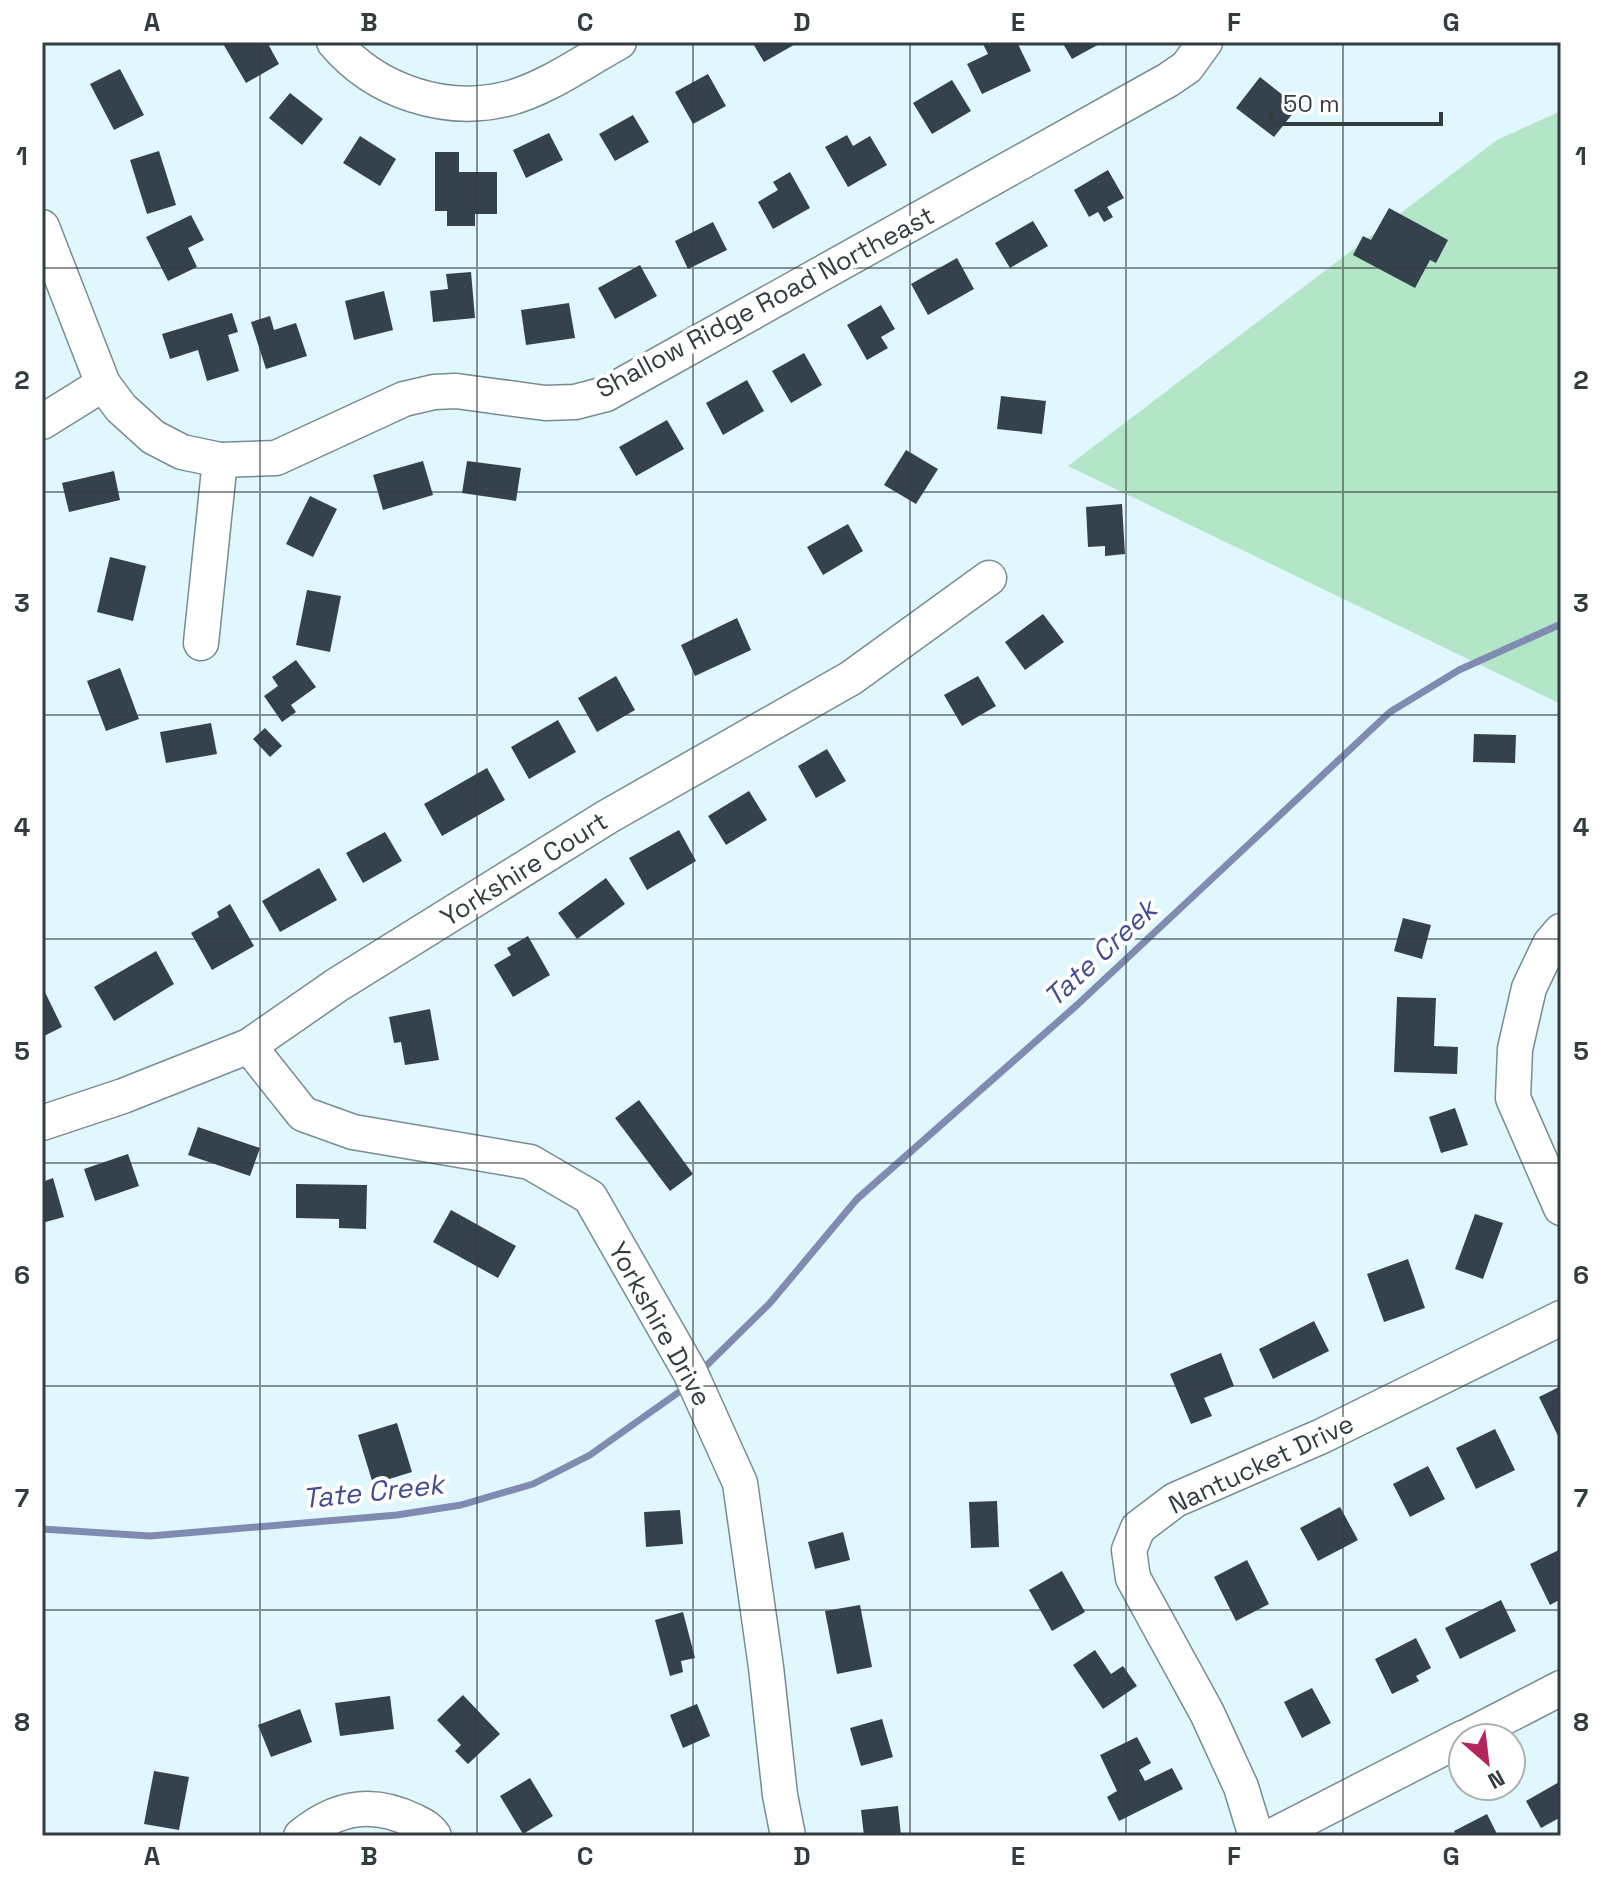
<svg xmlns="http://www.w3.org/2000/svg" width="1603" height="1878" font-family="'Space Grotesk',sans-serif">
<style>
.green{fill:#b3e6c6}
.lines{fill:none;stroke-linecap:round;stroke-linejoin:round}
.stream{stroke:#808bb2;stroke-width:7}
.building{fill:#35424e}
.minor-casing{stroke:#788d93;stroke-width:37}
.minor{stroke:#fff;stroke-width:34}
.grid{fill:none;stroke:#333c3f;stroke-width:2;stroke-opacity:0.55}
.labels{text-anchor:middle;stroke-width:8;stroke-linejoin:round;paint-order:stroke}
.street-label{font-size:26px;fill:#333c3f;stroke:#fff}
.water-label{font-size:28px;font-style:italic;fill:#444e90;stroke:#fff}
.neatline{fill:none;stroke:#333c3f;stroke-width:3}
.grid-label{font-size:26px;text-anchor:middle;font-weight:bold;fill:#333c3f}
</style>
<rect width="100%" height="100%" fill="#e0f7fe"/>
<!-- green -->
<path class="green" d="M1561,111V704L1068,466L1497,140Z"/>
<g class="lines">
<!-- stream -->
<g class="stream">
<path d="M707,1365L770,1303L857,1199L1077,1005L1390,712L1459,670L1561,624"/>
<path d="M42,1529L150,1536L397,1515L461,1505L533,1484L590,1455L679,1392"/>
</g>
</g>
<!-- building -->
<g class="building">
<path d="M222,42H267L279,64L246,83Z"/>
<path d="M752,42H799L764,62Z"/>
<path d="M982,42H1017L1031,71L982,94L967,64L988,54Z"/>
<path d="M1062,42H1103L1072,59Z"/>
<path d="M120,69L144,115L114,130L90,84Z"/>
<path d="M708,74L726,106L693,124L675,92Z"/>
<path d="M1260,77L1298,107L1274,137L1236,108Z"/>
<path d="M952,80L971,111L932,134L913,103Z"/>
<path d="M290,93L323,119L302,145L269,118Z"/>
<path d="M633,115L649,142L615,161L599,134Z"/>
<path d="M549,133L563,160L526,178L513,150Z"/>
<path d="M847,135L853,146L870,136L887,165L848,187L825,147Z"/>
<path d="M360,136L396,159L380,186L343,163Z"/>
<path d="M159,151L176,205L147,214L130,160Z"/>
<path d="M435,152H459V172H497V214H475V226H447V211H435Z"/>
<path d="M1108,170L1124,198L1107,207L1113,217L1104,222L1098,212L1089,217L1074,190Z"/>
<path d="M790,172L810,208L773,229L758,202L778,190L773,182Z"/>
<path d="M1389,208L1448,240L1436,263L1430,260L1415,288L1353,255L1363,236L1371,240Z"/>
<path d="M191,215L204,240L188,248L197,267L168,281L146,237Z"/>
<path d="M1033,221L1048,246L1010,268L995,243Z"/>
<path d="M713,222L727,250L688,269L675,241Z"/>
<path d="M957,258L974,289L928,315L911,284Z"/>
<path d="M640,265L657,296L615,319L598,288Z"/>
<path d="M471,272L475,318L433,322L430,291L448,289L446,274Z"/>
<path d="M384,291L393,330L354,340L345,301Z"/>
<path d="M569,303L575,338L526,345L521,310Z"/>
<path d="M881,305L895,329L881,337L888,348L867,360L847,325Z"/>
<path d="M232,313L238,332L228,335L239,371L207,381L198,350L170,359L162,334Z"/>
<path d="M270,316L274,330L296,323L307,356L266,369L251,322Z"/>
<path d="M804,353L822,385L791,403L772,371Z"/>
<path d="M747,380L764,411L723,435L706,403Z"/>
<path d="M1001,396L1046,401L1042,434L997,429Z"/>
<path d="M667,420L684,449L636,476L619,447Z"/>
<path d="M906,450L938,469L916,504L884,485Z"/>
<path d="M423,461L433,495L383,510L373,475Z"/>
<path d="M467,461L521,468L516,501L462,493Z"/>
<path d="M114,471L120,500L69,512L62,483Z"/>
<path d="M310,496L337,509L313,557L286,544Z"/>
<path d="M1122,504L1125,554L1105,556V546L1088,547L1086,507Z"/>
<path d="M848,524L863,551L823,575L807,547Z"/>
<path d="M110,557L146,566L133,621L97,612Z"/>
<path d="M307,590L341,596L330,652L296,645Z"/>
<path d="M1043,614L1064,642L1025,670L1005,642Z"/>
<path d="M737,618L751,650L695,676L681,645Z"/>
<path d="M296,660L316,687L291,705L296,712L282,722L264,696L278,686L272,677Z"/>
<path d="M120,668L139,719L106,731L87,681Z"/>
<path d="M616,676L635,710L597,732L578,698Z"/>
<path d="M978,676L996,706L962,726L944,695Z"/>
<path d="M558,720L576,752L529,779L511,747Z"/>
<path d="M211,723L217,754L166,763L160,732Z"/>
<path d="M265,728L282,746L270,757L253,739Z"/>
<path d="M1474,734L1516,735L1515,763L1473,762Z"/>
<path d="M827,749L846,781L816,798L798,766Z"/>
<path d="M487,768L505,800L442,836L424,804Z"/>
<path d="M749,791L767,820L726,845L708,816Z"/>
<path d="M679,830L696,861L647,890L629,858Z"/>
<path d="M385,832L402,861L363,883L346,853Z"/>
<path d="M319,868L337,900L280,932L262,901Z"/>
<path d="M606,878L625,904L577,939L558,913Z"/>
<path d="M230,904L254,946L212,970L191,933L219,917L217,912Z"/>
<path d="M1403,918L1431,925L1422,959L1394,951Z"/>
<path d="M528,936L550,975L513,997L494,965L511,955L507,948Z"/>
<path d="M156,951L174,984L114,1021L94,987Z"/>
<path d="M42,986L62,1027L42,1037Z"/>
<path d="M1397,997L1436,998L1434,1046L1458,1047L1457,1074L1394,1072Z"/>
<path d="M430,1009L439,1060L405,1065L401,1042L394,1043L389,1017Z"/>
<path d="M639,1100L693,1174L670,1191L615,1118Z"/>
<path d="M1455,1108L1468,1145L1441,1153L1429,1117Z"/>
<path d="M198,1127L260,1148L250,1176L188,1155Z"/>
<path d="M128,1154L139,1186L95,1201L84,1169Z"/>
<path d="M53,1178L64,1217L42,1223V1182Z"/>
<path d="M296,1184L367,1185L366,1229L339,1228V1219L296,1218Z"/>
<path d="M451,1210L516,1246L498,1278L433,1242Z"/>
<path d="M1475,1214L1503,1223L1483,1279L1455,1269Z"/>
<path d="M1408,1259L1425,1308L1384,1322L1367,1274Z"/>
<path d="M1314,1321L1329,1351L1273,1379L1259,1349Z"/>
<path d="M1221,1353L1234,1386L1204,1398L1212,1416L1191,1424L1170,1374Z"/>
<path d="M1561,1386V1442L1539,1397Z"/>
<path d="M397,1423L412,1472L373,1484L358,1435Z"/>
<path d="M1495,1429L1515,1470L1476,1489L1456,1448Z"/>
<path d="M1428,1466L1445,1499L1410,1517L1393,1484Z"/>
<path d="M997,1501L999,1547L971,1548L969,1502Z"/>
<path d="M1340,1507L1358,1540L1318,1561L1300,1528Z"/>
<path d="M680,1510L683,1544L646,1547L644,1512Z"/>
<path d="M843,1532L850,1560L815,1569L808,1542Z"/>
<path d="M1561,1549V1599L1550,1605L1530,1564Z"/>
<path d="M1247,1560L1269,1604L1236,1621L1214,1577Z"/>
<path d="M1062,1571L1085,1612L1052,1631L1029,1590Z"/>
<path d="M1501,1600L1516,1631L1460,1659L1445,1628Z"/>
<path d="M860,1605L872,1667L837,1674L825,1611Z"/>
<path d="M683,1612L695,1658L681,1661L683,1672L670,1676L655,1620Z"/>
<path d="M1416,1638L1431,1668L1416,1676L1419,1681L1392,1694L1375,1659Z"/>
<path d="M1095,1650L1111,1674L1123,1666L1137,1686L1103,1709L1073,1665Z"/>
<path d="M1312,1688L1331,1723L1302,1738L1284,1702Z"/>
<path d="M463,1695L500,1734L468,1764L455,1751L461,1745L437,1720Z"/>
<path d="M390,1696L394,1729L340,1736L335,1703Z"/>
<path d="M697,1704L710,1736L683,1748L670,1715Z"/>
<path d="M300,1709L312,1742L271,1757L258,1725Z"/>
<path d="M882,1719L893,1757L861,1766L850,1728Z"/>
<path d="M1137,1737L1151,1763L1139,1770L1145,1781L1172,1768L1183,1789L1119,1821L1107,1797L1117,1791L1100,1755Z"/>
<path d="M154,1771L189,1777L179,1830L144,1824Z"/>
<path d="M530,1778L553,1816L523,1834L500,1796Z"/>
<path d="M1561,1781V1817L1541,1828L1526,1801Z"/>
<path d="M898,1806L901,1836H864L861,1810Z"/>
<path d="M1487,1814L1498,1836H1456L1454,1831Z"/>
</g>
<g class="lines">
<defs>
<g id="minor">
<path d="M334,42C376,92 447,115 510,98C549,87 584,61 619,42"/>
<path d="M42,227L103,384L121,408L153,437L182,452L220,460L276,458L404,399L434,392L456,391L545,403L575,402L606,394L1168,80L1187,67L1205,42"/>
<path d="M42,422L103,384"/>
<path d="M201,643L220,460"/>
<path d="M1561,931L1550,944L1529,988L1515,1049L1513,1098L1561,1208"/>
<path d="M249,1046L303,1114L353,1132L530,1162L590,1197L690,1372L740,1483L766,1667L780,1795L788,1836"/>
<path d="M42,1123L123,1096L249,1046L337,985L607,817L851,678L989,578"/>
<path d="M1464,1738L1561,1688"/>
<path d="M301,1836C336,1807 372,1800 414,1821C422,1825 429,1828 434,1836"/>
<path d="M1256,1836L1241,1787L1207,1713L1133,1578L1129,1550L1138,1528L1175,1500L1322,1436L1561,1318"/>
<path d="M1272,1836L1463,1738"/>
</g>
</defs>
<!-- minor casing -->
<use href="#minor" class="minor-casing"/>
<!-- minor -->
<use href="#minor" class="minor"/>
</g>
<!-- grid -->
<path class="grid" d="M260,42V1836M477,42V1836M693,42V1836M910,42V1836M1126,42V1836M1343,42V1836M42,268H1561M42,492H1561M42,715H1561M42,939H1561M42,1163H1561M42,1386H1561M42,1610H1561"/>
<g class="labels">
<!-- street labels -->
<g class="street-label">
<text transform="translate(765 302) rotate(-28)" y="9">Shallow Ridge Road Northeast</text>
<text transform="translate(524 869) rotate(-32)" y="9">Yorkshire Court</text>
<text transform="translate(660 1324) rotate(61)" y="9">Yorkshire Drive</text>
<text transform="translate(1261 1464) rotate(-25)" y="9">Nantucket Drive</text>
</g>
<!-- water labels -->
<g class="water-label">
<text transform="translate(1100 953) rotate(-43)" y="10">Tate Creek</text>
<text transform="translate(373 1491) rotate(-6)" y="10">Tate Creek</text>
</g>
</g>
<!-- border -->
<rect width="1603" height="1878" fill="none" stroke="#ffffff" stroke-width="88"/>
<!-- north arrow -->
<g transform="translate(1487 1762) rotate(152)"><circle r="38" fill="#ffffff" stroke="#adb1b2" stroke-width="2"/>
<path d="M0-6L14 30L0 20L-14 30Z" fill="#b3265e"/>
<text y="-12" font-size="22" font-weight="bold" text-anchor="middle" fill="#333c3f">N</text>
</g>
<!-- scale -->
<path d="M1271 112v12h170v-12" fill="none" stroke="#333c3f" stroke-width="4"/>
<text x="1283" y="112" font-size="24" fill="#333c3f" stroke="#ffffff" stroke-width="6" paint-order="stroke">50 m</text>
<rect x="44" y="44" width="1515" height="1790" class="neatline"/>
<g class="grid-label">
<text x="152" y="31">A</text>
<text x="369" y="31">B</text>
<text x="585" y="31">C</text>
<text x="802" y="31">D</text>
<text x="1018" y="31">E</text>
<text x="1234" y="31">F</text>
<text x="1451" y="31">G</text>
<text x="22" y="165">1</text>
<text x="1581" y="165">1</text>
<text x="22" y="389">2</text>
<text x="1581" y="389">2</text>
<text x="22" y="612">3</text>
<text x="1581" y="612">3</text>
<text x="22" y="836">4</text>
<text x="1581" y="836">4</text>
<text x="22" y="1060">5</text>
<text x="1581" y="1060">5</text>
<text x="22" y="1284">6</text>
<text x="1581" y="1284">6</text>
<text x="22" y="1507">7</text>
<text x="1581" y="1507">7</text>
<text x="22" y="1731">8</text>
<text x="1581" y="1731">8</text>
<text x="152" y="1865">A</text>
<text x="369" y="1865">B</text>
<text x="585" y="1865">C</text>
<text x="802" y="1865">D</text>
<text x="1018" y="1865">E</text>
<text x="1234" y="1865">F</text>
<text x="1451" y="1865">G</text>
</g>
</svg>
